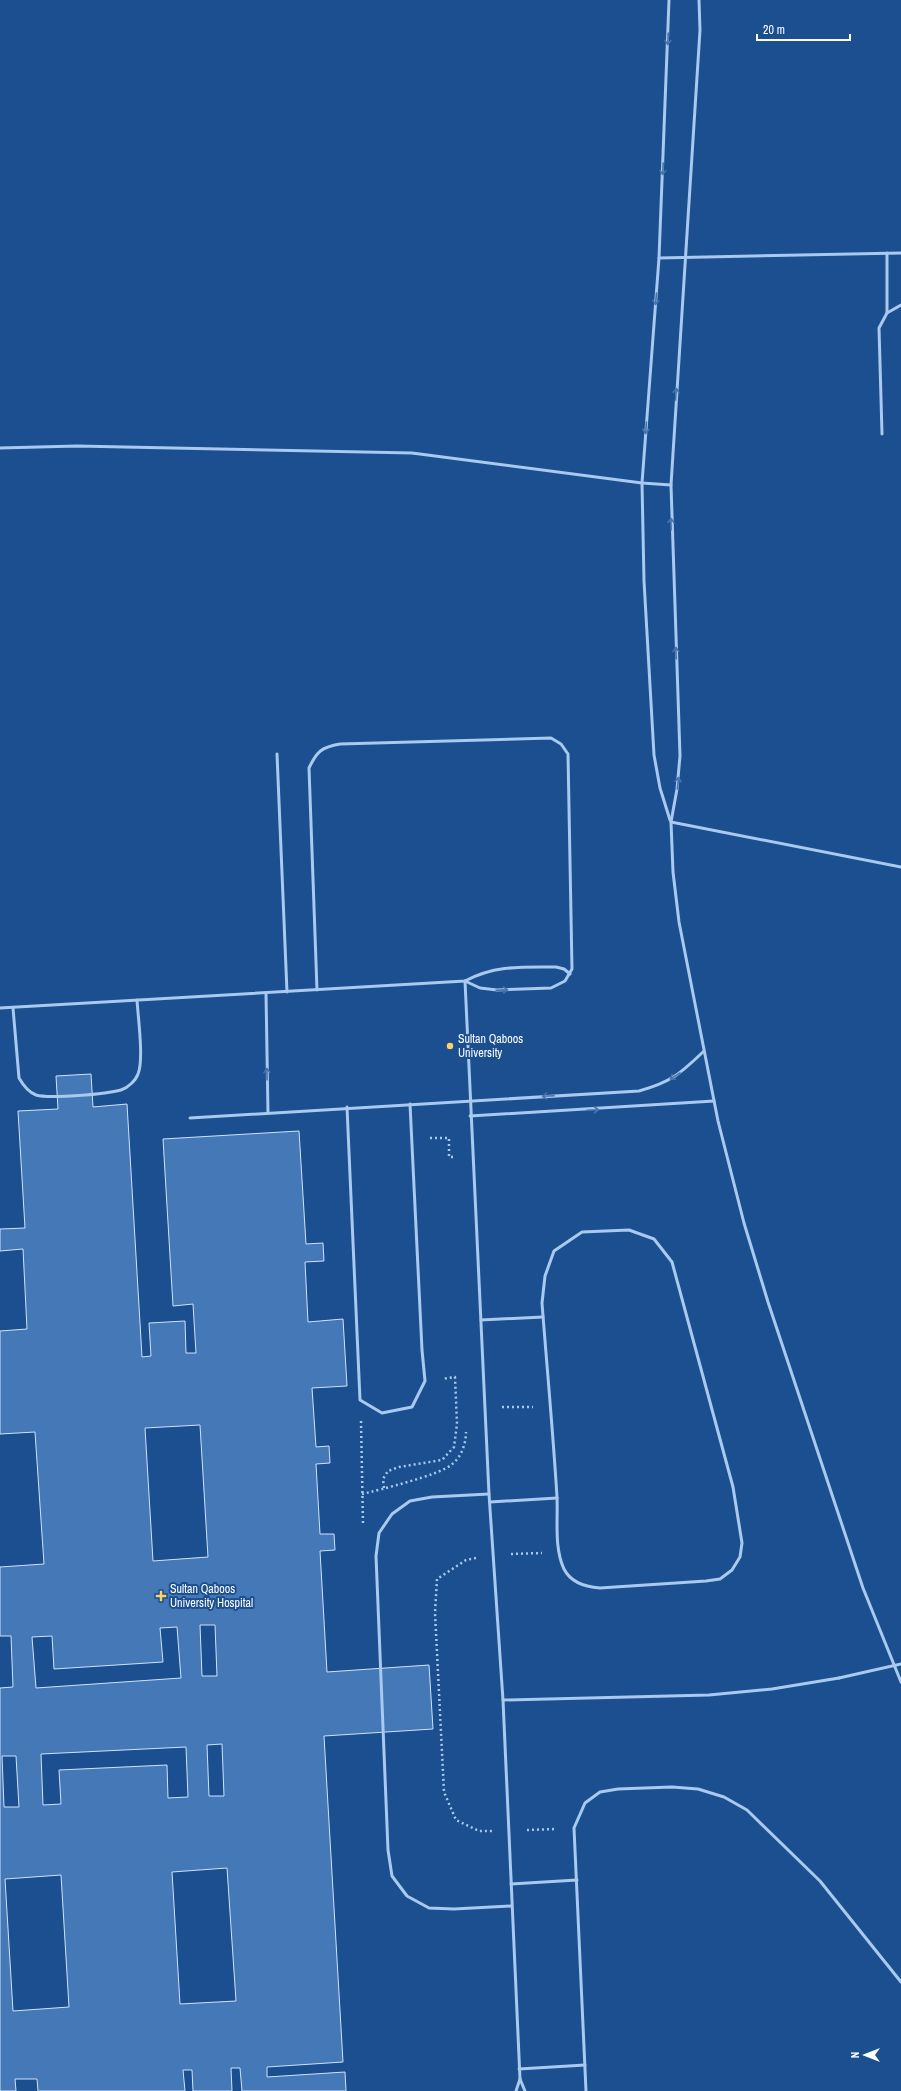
<svg xmlns="http://www.w3.org/2000/svg" width="901" height="2091" font-family="'Archivo Narrow',sans-serif">
<style>
.building{fill:#4478b7;stroke:#cfe3fa;fill-rule:evenodd}
.lines{fill:none;stroke-linecap:round;stroke-linejoin:round}
.path{stroke:#a9c9ee;stroke-width:2.5;stroke-dasharray:2 3;stroke-linecap:butt}
.service{stroke:#a9c9ee;stroke-width:3}
.service-bridge{stroke:#a9c9ee;stroke-width:3}
.oneway{stroke:#4674ac}
.poi-dot{fill:#ffd166;stroke:#1b4f8f;stroke-width:1.5}
.labels{text-anchor:middle;stroke-width:4;stroke-linejoin:round;paint-order:stroke}
.poi-label{font-size:12px;fill:#fff;stroke:#1b4f8f;text-anchor:start}
</style>
<rect width="100%" height="100%" fill="#1b4f8f"/>
<!-- building -->
<path class="building" d="M91,1074L93,1107L127,1104L142,1357L151,1356L149,1323L185,1321L186,1353H196L193,1304L173,1306L163,1139L299,1131L306,1244L323,1243L324,1261L305,1262L308,1322L343,1319L347,1386L312,1388L316,1447L329,1446L330,1463L316,1464L320,1534H334L335,1550L320,1551L327,1672L429,1665L433,1729L324,1736L343,2062L267,2067V2077L345,2072L346,2091H242L240,2068H231L232,2091H193L192,2070H183L185,2091H38L37,2079H15L16,2091H0V1688L13,1687L11,1636H0V1567L44,1564L35,1432L0,1434V1331L27,1329L23,1249L0,1251V1229L25,1228L18,1111L58,1109L56,1076ZM200,1425L208,1557L153,1561L145,1428ZM200,1625H215L217,1676H202ZM177,1627L181,1678L36,1688L32,1637L52,1636L54,1669L163,1662L160,1628ZM222,1744L224,1796H209L207,1745ZM186,1747L188,1797L168,1798L167,1765L59,1770L61,1804L43,1805L41,1754ZM2,1756H16L19,1807H4ZM227,1868L236,2001L180,2004L172,1872ZM61,1875L69,2007L13,2011L5,1879Z"/>
<g class="lines">
<!-- path -->
<g class="path">
<path d="M430,1138H449V1157H456"/>
<path d="M502,1407H533"/>
<path d="M361,1421L363,1524"/>
<path d="M384,1488L383,1479L388,1471L399,1467L442,1460L454,1447L457,1424L455,1377L442,1379"/>
<path d="M362,1494C379,1490 439,1475 451,1465C461,1458 466,1444 466,1432"/>
<path d="M511,1554L542,1553"/>
<path d="M476,1558L466,1560L437,1579L435,1613L444,1792L456,1820L479,1831H492"/>
<path d="M527,1830L556,1829"/>
</g>
<!-- service -->
<g class="service">
<path d="M669,0L659,258L642,483L644,581L654,755L660,788L670,820"/>
<path d="M699,0L700,30L671,485L680,756L677,789L671,822L673,872L679,922L718,1121L744,1223L768,1302L863,1588L901,1682"/>
<path d="M887,253V313"/>
<path d="M659,258L901,253"/>
<path d="M882,434L879,328L887,313L901,305"/>
<path d="M0,448L77,446L412,453L642,483L671,485"/>
<path d="M277,754L287,992"/>
<path d="M671,822L901,867"/>
<path d="M465,981L489,1494L503,1700L520,2079L525,2091"/>
<path d="M317,990L309,768C317,751 322,747 340,744L551,738L561,744L568,754L572,969L565,981L551,988L497,990L480,988L465,981"/>
<path d="M266,993L268,1113"/>
<path d="M0,1008L465,981C495,965 522,967 556,967L564,969L570,974"/>
<path d="M13,1008L19,1078C23,1085 28,1092 36,1095C49,1099 107,1094 121,1090C128,1088 136,1080 138,1074C144,1060 138,1017 137,1000"/>
<path d="M347,1107L360,1400L382,1413L412,1407L425,1381L422,1350L410,1104"/>
<path d="M470,1116L714,1101"/>
<path d="M190,1118L639,1091C671,1082 680,1074 704,1051"/>
<path d="M629,1230L654,1239L672,1262L733,1487L742,1543L740,1557L732,1570L720,1579L706,1581L600,1588C586,1587 571,1583 564,1569C554,1548 558,1520 557,1497C553,1432 547,1368 542,1303L545,1276L554,1251L582,1232Z"/>
<path d="M481,1320L543,1317"/>
<path d="M489,1494L432,1497L410,1501L392,1514L379,1533L376,1556L388,1850L392,1876L407,1896L429,1908L454,1909L511,1906"/>
<path d="M490,1502L557,1498"/>
<path d="M503,1700L709,1695L772,1689L839,1678"/>
<path d="M511,1884L577,1880"/>
<path d="M519,2069L585,2065"/>
<path d="M516,2091L520,2079"/>
<path d="M586,2091L574,1828L585,1803L600,1792L618,1789L672,1787L698,1789L724,1797L747,1810L820,1881L901,1982"/>
</g>
<!-- service-bridge -->
<path class="service-bridge" d="M839,1678L901,1664"/>
</g>
<!-- one-way arrows -->
<defs><path id="oneway-shaft" d="M-6 0H5M1.5-3L5.5 0L1.5 3" fill="none" stroke-width="1.6" stroke-linecap="round" stroke-linejoin="round"/></defs>
<g class="oneway">
<use href="#oneway-shaft" transform="translate(668 39) rotate(92)"/>
<use href="#oneway-shaft" transform="translate(663 169) rotate(92)"/>
<use href="#oneway-shaft" transform="translate(656 299) rotate(95)"/>
<use href="#oneway-shaft" transform="translate(676 394) rotate(-86)"/>
<use href="#oneway-shaft" transform="translate(646 428) rotate(94)"/>
<use href="#oneway-shaft" transform="translate(671 524) rotate(-91)"/>
<use href="#oneway-shaft" transform="translate(676 653) rotate(-92)"/>
<use href="#oneway-shaft" transform="translate(678 783) rotate(-85)"/>
<use href="#oneway-shaft" transform="translate(502 990) rotate(-2)"/>
<use href="#oneway-shaft" transform="translate(267 1074) rotate(-91)"/>
<use href="#oneway-shaft" transform="translate(675 1076) rotate(148)"/>
<use href="#oneway-shaft" transform="translate(548 1096) rotate(177)"/>
<use href="#oneway-shaft" transform="translate(593 1110) rotate(-3)"/>
</g>
<!-- markers -->
<g class="poi-dot">
<circle cx="450" cy="1046" r="4"/>
<path d="M159 1590h4v4h4v4h-4v4h-4v-4h-4v-4h4z"/>
</g>
<g class="labels">
<!-- poi labels -->
<g class="poi-label">
<text x="458" y="1043">Sultan Qaboos<tspan x="458" dy="14">University</tspan></text>
<text x="170" y="1593">Sultan Qaboos<tspan x="170" dy="14">University Hospital</tspan></text>
</g>
</g>
<!-- north arrow -->
<g transform="translate(865 2055) rotate(270)" stroke="#1b4f8f" stroke-width="3" paint-order="stroke">
<path d="M0-3L7 15L0 10L-7 15Z" fill="#ffffff"/>
<text y="-6" font-size="11" font-weight="bold" text-anchor="middle" fill="#ffffff">N</text>
</g>
<!-- scale -->
<path d="M757 34v6h93v-6" fill="none" stroke="#ffffff" stroke-width="2"/>
<text x="763" y="34" font-size="12" fill="#ffffff" stroke="#1b4f8f" stroke-width="3" paint-order="stroke">20 m</text>
</svg>
